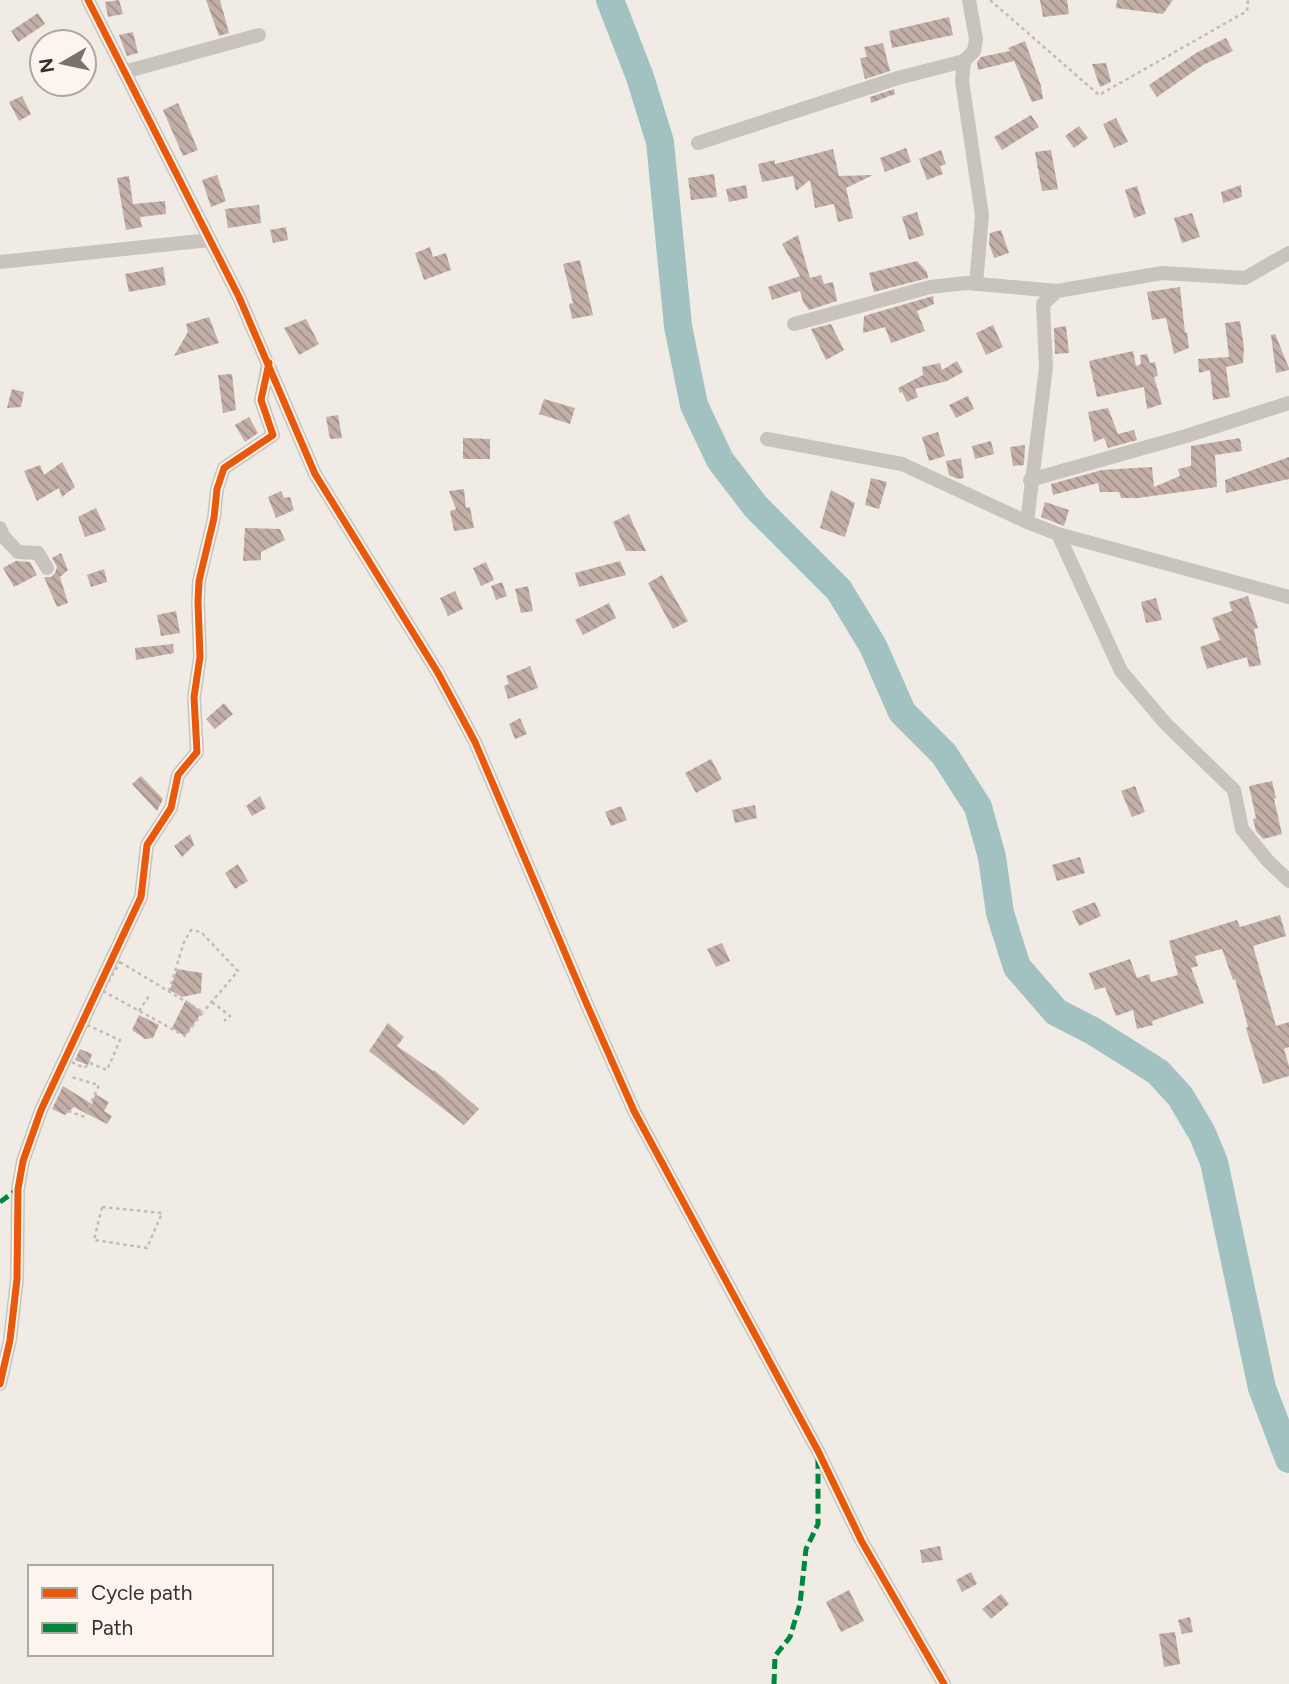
<svg xmlns="http://www.w3.org/2000/svg" width="1289" height="1684" font-family="Figtree,sans-serif">
<style>
.lines{fill:none;stroke-linecap:round;stroke-linejoin:round}
.river{stroke:#a1c2c1;stroke-width:28}
.building{fill:url(#building-back-hatch)}
.path{stroke:#c2bbb6;stroke-width:2.5;stroke-dasharray:3.5 3.5;stroke-linecap:butt}
.minor{stroke:#c9c3be;stroke-width:14}
.quiet{stroke:#00873e;stroke-width:5;stroke-dasharray:10 5;stroke-linecap:butt}
.cycleway-casing{stroke:#fbf5ee;stroke-width:11}
.cycleway{stroke:#e8590c;stroke-width:7}
</style>
<defs>
<pattern id="building-back-hatch" width="6" height="6" patternUnits="userSpaceOnUse" patternTransform="scale(1.75)"><rect width="6" height="6" fill="#c3afa7"/><path d="M-1 5l2 2M0 0l6 6M5-1l2 2" fill="none" stroke="#a08f88"/></pattern>
</defs>
<rect width="100%" height="100%" fill="#f0ebe5"/>
<g class="lines">
<!-- river -->
<path class="river" d="M610,0L640,77L660,142L678,326L694,405L720,460L756,507L839,590L873,646L902,712L944,754L978,807L992,857L1000,913L1017,967L1056,1012L1093,1031L1158,1072L1180,1096L1202,1133L1214,1162L1262,1388L1289,1459"/>
</g>
<!-- building -->
<g class="building">
<path d="M119,0L123,14L108,17L105,2Z"/>
<path d="M206,0H220L229,33L219,36Z"/>
<path d="M1040,0H1067L1069,14L1043,17Z"/>
<path d="M1117,0H1173L1163,14L1116,8Z"/>
<path d="M38,13L45,24L18,42L11,31Z"/>
<path d="M949,17L953,35L892,48L889,31Z"/>
<path d="M133,32L138,53L127,56L119,35Z"/>
<path d="M1226,38L1233,51L1203,65L1157,97L1149,85L1196,53Z"/>
<path d="M1025,41L1041,86L1043,99L1032,102L1014,61L978,70L977,62L981,57L1010,51L1008,48Z"/>
<path d="M883,43L890,71L865,79L860,58L867,57L864,47Z"/>
<path d="M1106,63L1111,82L1100,87L1092,64Z"/>
<path d="M894,89L895,94L871,103L870,97Z"/>
<path d="M22,96L31,114L19,121L9,102Z"/>
<path d="M178,103L198,150L183,156L163,110Z"/>
<path d="M1031,115L1039,127L1002,150L994,137Z"/>
<path d="M1116,118L1128,142L1114,148L1103,124Z"/>
<path d="M1079,126L1088,138L1074,148L1065,136Z"/>
<path d="M906,148L911,162L885,172L880,158Z"/>
<path d="M833,149L839,176L873,175L846,188L853,218L838,222L834,204L815,208L810,180L796,191L793,176L762,182L758,164L775,160V164Z"/>
<path d="M941,150L946,164L940,166L943,174L927,180L919,159Z"/>
<path d="M1051,150L1058,189L1042,191L1035,152Z"/>
<path d="M714,174L717,197L691,200L688,178Z"/>
<path d="M217,175L226,201L211,207L202,180Z"/>
<path d="M129,176L133,204L165,201L166,214L140,217L142,227L126,230L117,178Z"/>
<path d="M746,185L748,198L729,202L726,189Z"/>
<path d="M1241,185L1242,197L1223,203L1221,192Z"/>
<path d="M1137,186L1146,214L1134,218L1125,190Z"/>
<path d="M259,205L261,223L228,228L225,209Z"/>
<path d="M917,212L924,235L909,240L902,217Z"/>
<path d="M1192,213L1200,237L1182,243L1174,218Z"/>
<path d="M286,227L288,240L273,243L270,230Z"/>
<path d="M1001,230L1009,253L994,258L989,243L990,233Z"/>
<path d="M798,235L810,278L821,275L824,284L833,282L837,301L809,310L803,302L800,291L772,300L768,287L800,276L782,244Z"/>
<path d="M430,247L433,257L446,253L451,270L424,280L415,253Z"/>
<path d="M580,260L593,315L572,319L569,304L573,303L563,264Z"/>
<path d="M917,261L927,272L928,278L874,292L869,273Z"/>
<path d="M163,267L166,285L129,292L125,274Z"/>
<path d="M1180,287L1185,333L1187,332L1189,348L1174,354L1166,318L1152,320L1147,292Z"/>
<path d="M933,296L934,304L917,311L925,331L891,343L885,327L863,333L864,316Z"/>
<path d="M209,317L219,343L174,356L188,332L186,324Z"/>
<path d="M306,319L319,344L299,355L284,328Z"/>
<path d="M1240,321L1244,347L1243,363L1226,367L1230,397L1213,400L1210,370L1199,373L1198,359L1229,357L1225,323Z"/>
<path d="M831,324L844,350L826,360L811,329Z"/>
<path d="M993,325L1003,347L986,355L976,333Z"/>
<path d="M1066,326L1069,353L1055,354L1054,328Z"/>
<path d="M1275,334L1289,368V370L1276,373L1271,335Z"/>
<path d="M1133,351L1136,366L1141,364L1140,355L1147,354L1150,363L1155,362L1158,376L1154,377L1162,404L1147,409L1144,387L1097,397L1089,361Z"/>
<path d="M957,361L963,372L947,381L915,389L918,397L907,402L902,392L900,393L898,388L923,375L922,367L940,363L942,370Z"/>
<path d="M232,374L236,410L223,413L218,375Z"/>
<path d="M12,389L24,392L21,407L7,408Z"/>
<path d="M968,396L974,409L956,418L949,405Z"/>
<path d="M544,399L575,408L570,424L539,414Z"/>
<path d="M1108,408L1118,434L1134,430L1137,440L1108,448L1104,438L1094,442L1088,412Z"/>
<path d="M338,415L342,438L330,439L326,417Z"/>
<path d="M249,417L258,433L245,442L235,425Z"/>
<path d="M938,432L945,456L929,461L922,437Z"/>
<path d="M463,438L490,439V459H463Z"/>
<path d="M1240,438L1242,451L1215,455L1217,487L1138,498H1121L1119,492H1100L1098,483L1053,495L1051,484L1102,470L1152,467L1154,487L1180,476L1178,469L1191,466V446Z"/>
<path d="M991,441L994,454L975,459L972,446Z"/>
<path d="M1025,445L1024,465L1013,466L1010,447Z"/>
<path d="M1289,457V479L1226,493L1225,480Z"/>
<path d="M961,458L964,478L958,479L949,475L946,461Z"/>
<path d="M62,462L75,487L62,497L59,488L37,501L24,471L40,465L44,475Z"/>
<path d="M871,478L887,482L879,509L865,505Z"/>
<path d="M464,489L466,508L470,507L474,528L454,531L450,511L456,509L449,491Z"/>
<path d="M831,490L855,503L845,537L820,528Z"/>
<path d="M281,491L284,498L290,497L294,510L276,518L268,497Z"/>
<path d="M1045,502L1069,510L1064,526L1041,517Z"/>
<path d="M96,508L106,530L85,537L78,517Z"/>
<path d="M629,514L634,526L646,551H626L613,522Z"/>
<path d="M245,528L280,529L285,540L261,552V560L243,561Z"/>
<path d="M61,553L68,570L60,577L68,603L57,607L44,577H51L55,573L57,567L52,558Z"/>
<path d="M16,561L30,562L37,575L14,587L3,568Z"/>
<path d="M620,561L626,575L579,587L575,573Z"/>
<path d="M486,562L494,580L481,586L473,568Z"/>
<path d="M104,569L107,582L91,587L87,575Z"/>
<path d="M662,575L688,621L673,629L648,583Z"/>
<path d="M502,582L507,596L496,600L491,586Z"/>
<path d="M528,586L533,611L521,613L515,589Z"/>
<path d="M455,591L463,609L448,616L440,598Z"/>
<path d="M1248,596L1258,628L1254,629L1261,665L1249,667L1247,657L1207,669L1200,647L1220,640L1212,618L1232,611L1229,602Z"/>
<path d="M1156,598L1162,620L1146,623L1141,602Z"/>
<path d="M609,603L616,618L583,635L575,620Z"/>
<path d="M176,611L180,633L161,636L157,615Z"/>
<path d="M173,644L174,653L136,660L135,648Z"/>
<path d="M530,666L538,688L508,699L504,686L509,684L506,676Z"/>
<path d="M224,703L233,714L215,729L206,719Z"/>
<path d="M520,718L527,734L515,739L509,724Z"/>
<path d="M711,759L722,779L696,793L685,773Z"/>
<path d="M141,776L163,799L157,811L132,784Z"/>
<path d="M1272,781L1276,798L1274,799L1282,834L1263,839L1256,831L1253,819L1256,818L1249,786Z"/>
<path d="M1135,786L1145,812L1132,817L1121,791Z"/>
<path d="M260,796L266,808L252,816L246,806Z"/>
<path d="M755,805L757,818L735,823L732,810Z"/>
<path d="M621,806L627,820L611,826L605,812Z"/>
<path d="M190,834L194,845L182,857L174,846Z"/>
<path d="M1080,857L1085,873L1057,881L1052,865Z"/>
<path d="M238,864L248,881L235,889L225,873Z"/>
<path d="M1095,902L1101,916L1079,926L1072,911Z"/>
<path d="M1280,915L1286,936L1253,946L1276,1026L1289,1022V1047L1284,1049L1289,1066V1076L1263,1084L1246,1028L1248,1027L1235,979L1233,980L1222,949L1195,956L1198,966L1191,968L1204,1003L1152,1021L1153,1025L1137,1029L1133,1010L1116,1016L1105,987L1095,990L1089,973L1130,959L1137,978L1149,974L1151,982L1178,975L1169,941L1237,920L1240,927Z"/>
<path d="M722,943L730,961L716,967L707,949Z"/>
<path d="M177,969L202,973L201,993L182,997L170,990Z"/>
<path d="M186,1000L202,1012L185,1036L172,1028Z"/>
<path d="M139,1015L159,1025L153,1038L145,1039L132,1030Z"/>
<path d="M388,1023L404,1037L397,1046L433,1071L434,1070L479,1109L464,1125L369,1051Z"/>
<path d="M80,1049L92,1054L88,1065L75,1060Z"/>
<path d="M63,1086L92,1104L95,1094L109,1102L104,1111L112,1116L107,1124L74,1107L65,1115L52,1109Z"/>
<path d="M940,1546L943,1560L922,1563L920,1550Z"/>
<path d="M971,1572L977,1584L962,1592L956,1580Z"/>
<path d="M849,1590L864,1621L841,1632L826,1602Z"/>
<path d="M1001,1594L1009,1604L991,1619L982,1609Z"/>
<path d="M1190,1617L1193,1632L1182,1634L1178,1620Z"/>
<path d="M1175,1632L1180,1664L1164,1667L1159,1634Z"/>
</g>
<g class="lines">
<!-- path -->
<g class="path">
<path d="M990,0L1099,95L1247,11L1248,0"/>
<path d="M120,962L203,1012L185,1036L103,991Z"/>
<path d="M169,991L184,942L191,930L201,932L238,971L203,1012"/>
<path d="M212,1002L230,1016L224,1021"/>
<path d="M139,1011L149,996"/>
<path d="M87,1025L120,1040L107,1070L90,1063L84,1068L70,1061Z"/>
<path d="M68,1111L85,1117L99,1085L71,1077"/>
<path d="M102,1207L162,1213L147,1248L94,1240Z"/>
</g>
<!-- minor -->
<g class="minor">
<path d="M88,0L239,297L315,474L438,673L475,742L588,1007L634,1111L818,1451L862,1542L944,1684"/>
<path d="M969,0L976,39L974,51L964,61L962,81L982,215L976,284"/>
<path d="M124,72L259,35"/>
<path d="M698,143L898,78L964,61"/>
<path d="M1289,253L1245,278L1162,273L1057,291L1043,304L1046,367L1027,522L1058,534L1121,671L1165,723L1234,790L1242,829L1268,861L1289,881"/>
<path d="M0,262L210,240"/>
<path d="M794,324L930,287L966,283L1057,291"/>
<path d="M767,439L902,464L1027,522"/>
<path d="M1030,480L1186,436L1289,403"/>
<path d="M0,528L3,536L18,552L38,553L47,568"/>
<path d="M1058,534L1289,597"/>
<path d="M0,1384L10,1340L17,1279L18,1189L23,1161L41,1110L141,897L147,845L171,808L178,775L197,752L194,697L200,657L198,602L199,581L214,518L217,489L224,468L273,435L261,400L268,364"/>
</g>
<!-- quiet -->
<g class="quiet">
<path d="M0,1202L18,1189"/>
<path d="M774,1684L775,1656L790,1637L800,1604L806,1549L818,1524V1458"/>
</g>
<defs>
<g id="cycleway">
<path d="M88,0L239,297L315,474L438,673L475,742L588,1007L634,1111L818,1451L862,1542L944,1684"/>
<path d="M0,1384L10,1340L17,1279L18,1189L23,1161L41,1110L141,897L147,845L171,808L178,775L197,752L194,697L200,657L198,602L199,581L214,518L217,489L224,468L273,435L261,400L269,363"/>
</g>
</defs>
<!-- cycleway casing -->
<use href="#cycleway" class="cycleway-casing"/>
<!-- cycleway -->
<use href="#cycleway" class="cycleway"/>
</g>
<!-- legend -->
<rect x="28" y="1565" width="245" height="91" fill="#fbf5ee" stroke="#aea6a0" stroke-width="2"/>
<rect x="42" y="1588" width="35" height="10" fill="#e8590c" stroke="#aea6a0" stroke-width="2"/>
<text x="91" y="1600" font-size="21" fill="#3b302b">Cycle path</text>
<rect x="42" y="1623" width="35" height="10" fill="#00873e" stroke="#aea6a0" stroke-width="2"/>
<text x="91" y="1635" font-size="21" fill="#3b302b">Path</text>
<!-- north arrow -->
<g transform="translate(63 63) rotate(261)"><circle r="33" fill="#fbf5ee" stroke="#aea6a0" stroke-width="2"/>
<path d="M0-5L12 26L0 18L-12 26Z" fill="#7a716c"/>
<text y="-10" font-size="19" font-weight="bold" text-anchor="middle" fill="#3b302b">N</text>
</g>
</svg>
